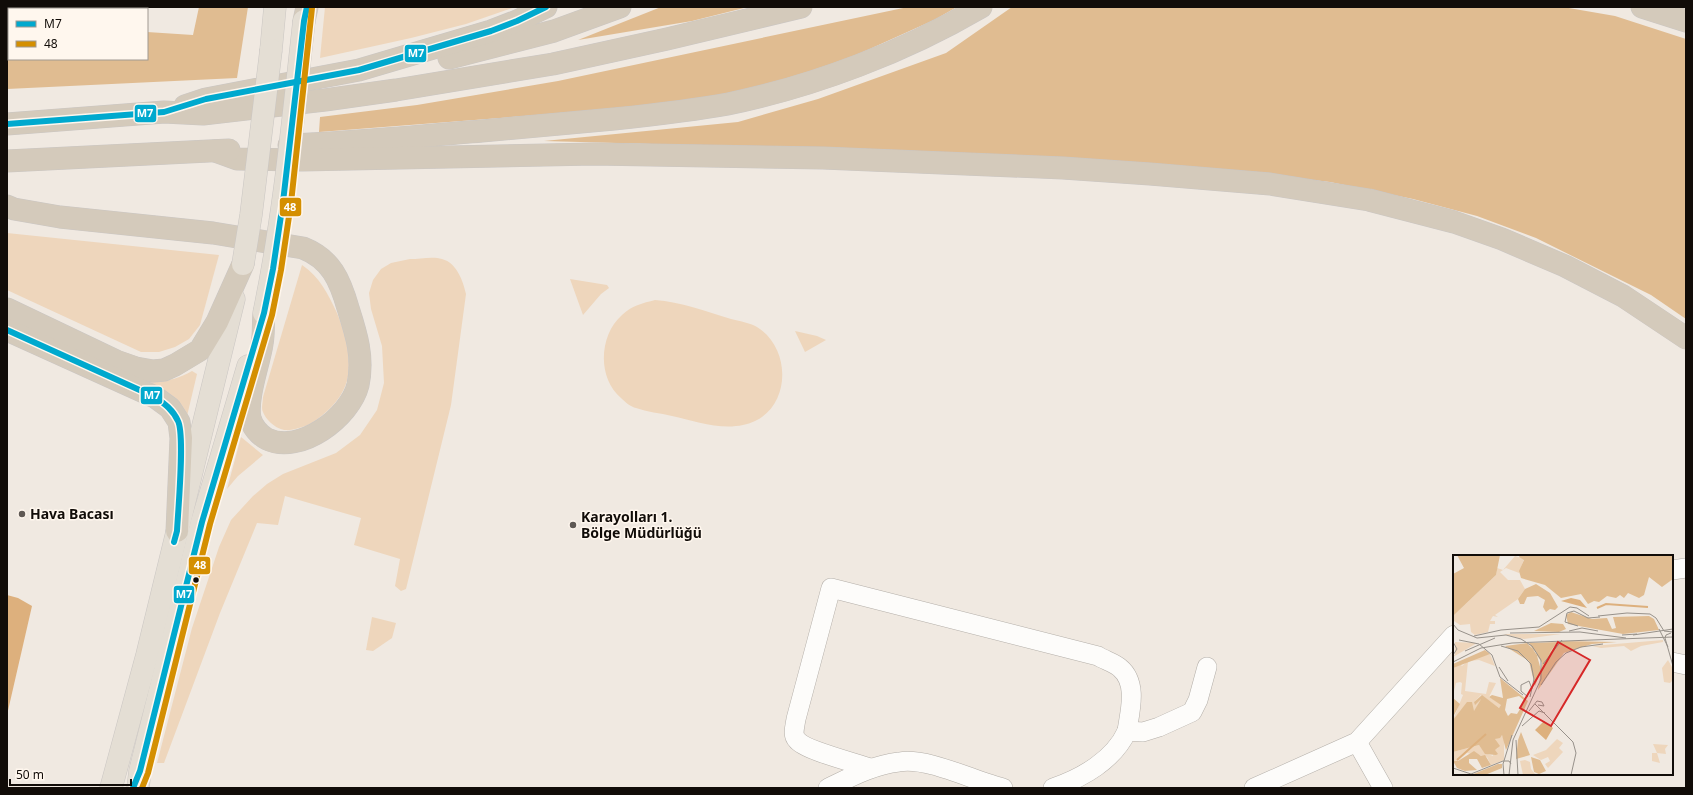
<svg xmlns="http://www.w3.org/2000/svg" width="1693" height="795" font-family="'Noto Sans',sans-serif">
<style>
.green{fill:#eed6bc}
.forest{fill:#e0bc91}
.water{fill:#ddb07d}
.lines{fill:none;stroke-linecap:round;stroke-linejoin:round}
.street-casing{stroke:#b3aea8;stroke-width:20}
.primary-casing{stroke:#cac6c3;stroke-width:23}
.highway-casing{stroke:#cac6c3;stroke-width:23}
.street{stroke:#fdfcfa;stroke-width:19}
.primary{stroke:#e4ded4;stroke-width:22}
.highway{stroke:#d4cabb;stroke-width:22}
.primary-bridge-casing{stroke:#cac6c3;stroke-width:23;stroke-linecap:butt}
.primary-bridge{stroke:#e4ded4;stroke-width:22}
.bus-1-casing{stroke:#fff7ee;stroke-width:9}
.bus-2-casing{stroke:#fff7ee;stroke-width:9}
.bus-1{stroke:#00a9ce;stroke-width:6}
.bus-2{stroke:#d48f01;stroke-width:6}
.poi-dot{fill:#5f5954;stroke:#fff7ee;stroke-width:1.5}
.bus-dot{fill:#110c08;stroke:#fff7ee;stroke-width:1.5}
.labels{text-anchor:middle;stroke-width:3;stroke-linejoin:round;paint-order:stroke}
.poi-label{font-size:14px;font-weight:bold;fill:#110c08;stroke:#fff7ee;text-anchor:start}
.inset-river{fill:none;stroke:#ddb07d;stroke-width:2}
.inset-road{fill:none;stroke:#97918a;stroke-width:1}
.view{fill:#d62828;fill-opacity:0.15;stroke:#d62828;stroke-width:2}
.inset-edge{fill:none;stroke:#110c08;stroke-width:2}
.line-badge{stroke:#fff7ee;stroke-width:1.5}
.badge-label{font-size:11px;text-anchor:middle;font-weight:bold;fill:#fff}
</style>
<rect width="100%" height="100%" fill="#f0e9e1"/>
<!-- green -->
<g class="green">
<path d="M325,7H515L466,24L411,38L320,58Z"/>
<path d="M7,233L219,255L200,325L189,339L175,347L159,352H141L7,290Z"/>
<path d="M410,259C420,259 433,256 442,259C457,263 463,281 466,294L451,405L406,589L401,591L395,586L400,559L354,545L361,518L285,496L278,525L257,523L220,613L164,763H157L192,628L219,547L231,520L253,496L267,484L283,474L336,453L360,435L377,410L384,383L382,346L371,309L369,293L373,280L381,269L391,263Z"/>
<path d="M302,265C320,277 328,294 337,313C345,332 354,364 346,384C340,401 325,415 310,424C307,426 290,431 286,430C277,430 266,420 263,412C261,408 263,402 263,397Z"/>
<path d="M570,279L607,285L609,288L601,294L583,315Z"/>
<path d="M655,300C681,302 705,311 731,319C739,321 750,323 757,327C795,351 790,416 743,425C720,430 694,421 672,416C660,413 647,412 636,408C631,407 625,402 621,398C597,378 599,335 622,315C631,306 643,303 655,300Z"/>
<path d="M795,331L817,336L826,340L805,352Z"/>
<path d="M192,371L197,374L187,416L148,384L149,381C166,382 178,379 192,371Z"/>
<path d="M241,437L263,455L238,476L227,489Z"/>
<path d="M372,617L396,623L392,638L373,651L366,650Z"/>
</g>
<!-- forest -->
<g class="forest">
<path d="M199,7H248L237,78L7,89V23H9V59H147V32L193,35Z"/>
<path d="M661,7H748L692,21L578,40Z"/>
<path d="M908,7H957L934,20L832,66L744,91L666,105L319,132L320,117L417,105L558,81Z"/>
<path d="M1012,7H1563L1615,16L1686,39V319L1651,295L1536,238L1477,216L1413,199L1330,182L1236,171L760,147L544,141L738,122L818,99L946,53Z"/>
</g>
<!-- water -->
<path class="water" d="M7,595L18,598L32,606L7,715Z"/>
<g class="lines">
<defs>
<g id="street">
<path d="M1672,570L1686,568"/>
<path d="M1672,662L1686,665"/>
<path d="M1357,742L1383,788"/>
<path d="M870,768C856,763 804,750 797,740C792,735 795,726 796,719L831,588L1098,656C1104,660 1115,663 1120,668C1138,683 1130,711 1127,731"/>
<path d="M828,788C851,777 873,765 899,762C928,757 974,781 1003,788"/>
<path d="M1053,788C1082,778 1114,760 1127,731L1143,732L1159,727L1192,712L1198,700L1207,667"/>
<path d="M1254,788L1357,742L1454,635"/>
</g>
<g id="primary">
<path d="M271,50L275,7"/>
<path d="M111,788L147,655L234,299"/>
<path d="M138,788L140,771L202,522L248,366"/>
</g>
<g id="highway">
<path d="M1642,7L1686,21"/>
<path d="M304,21L307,7"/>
<path d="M449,58L554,31L620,7"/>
<path d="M185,106L206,99L359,70L491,31L517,21L546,7"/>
<path d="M7,124L164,112L203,114L325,100L396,90L553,64L667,39L801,7"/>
<path d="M289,145C353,143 418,136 482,131C526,127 570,123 614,119C652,115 690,111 728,104C815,86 904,52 981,7"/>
<path d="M215,151L237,159L302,160L594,154L823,158L1063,168L1150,174L1270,184L1369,200L1454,222L1502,239L1565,266L1623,296L1686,338"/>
<path d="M7,161L229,150"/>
<path d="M7,206L14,209L60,217L213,233L303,248C331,259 340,280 348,308C356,333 364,357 358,385C350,417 300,455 267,439C259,435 252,426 250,418C246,398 259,364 262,344C264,334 263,323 264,313"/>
<path d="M7,309L116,361L136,368L153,371L164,370L175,365L200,350L217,322L243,264"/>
<path d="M7,330L155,397L170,408L179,422L181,438L177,531"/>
</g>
</defs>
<!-- street casing -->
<use href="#street" class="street-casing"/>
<!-- primary casing -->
<use href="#primary" class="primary-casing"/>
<!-- highway casing -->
<use href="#highway" class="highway-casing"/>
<!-- street -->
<use href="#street" class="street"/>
<!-- primary -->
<use href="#primary" class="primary"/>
<!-- highway -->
<use href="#highway" class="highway"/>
<defs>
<g id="primary-bridge">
<path d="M243,264L251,215L271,50"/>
<path d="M264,313C284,217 293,119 304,21"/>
</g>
</defs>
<!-- primary-bridge casing -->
<use href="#primary-bridge" class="primary-bridge-casing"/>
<!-- primary-bridge -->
<use href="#primary-bridge" class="primary-bridge"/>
<defs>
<g id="bus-1">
<path d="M7,124L164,112L206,99L359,70L491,31L517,21L546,7"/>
<path d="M7,330L155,397C165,404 173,410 178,421C185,435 178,511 177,531L174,542"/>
<path d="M133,788L140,771L202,522L264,313L273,269L283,202L304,21L307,7"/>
</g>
<path id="bus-2" d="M142,788L148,773L210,524L272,315L281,270L291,203L312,8"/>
</defs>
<!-- bus-1 casing -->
<use href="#bus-1" class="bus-1-casing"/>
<!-- bus-2 casing -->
<use href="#bus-2" class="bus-2-casing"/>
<!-- bus-1 -->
<use href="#bus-1" class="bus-1"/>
<!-- bus-2 -->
<use href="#bus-2" class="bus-2"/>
</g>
<!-- markers -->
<g class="poi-dot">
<circle cx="22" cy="514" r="4"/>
<circle cx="573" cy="525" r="4"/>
</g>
<circle class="bus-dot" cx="196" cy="580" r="3.5"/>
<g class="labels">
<!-- poi labels -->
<g class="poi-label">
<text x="30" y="519">Hava Bacası</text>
<text x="581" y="522">Karayolları 1.<tspan x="581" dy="16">Bölge Müdürlüğü</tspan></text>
</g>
</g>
<!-- overview -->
<g transform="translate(1453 555)">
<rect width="220" height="220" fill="#f0e9e1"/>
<path d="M62,1L71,4L66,18L53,13L47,17L55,25H67L72,34L65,44L42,60L45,62L40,61L37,66H42V69H37L35,77L22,80L18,77L17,69L7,70L1,66L0,61L43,20L44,13L50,15ZM50,79H108L71,84ZM210,85V87L188,91L178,96L171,91L148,93L139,91ZM2,87L24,88L0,102L2,99ZM37,99L42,111L26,105L15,106L12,136L33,139L36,127L43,128L36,142L49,149L46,153L28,140L21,147L28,144L21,157L14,148L0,165L10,140L8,139L9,128L7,127L3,128L0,140V113L7,109L9,111L15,106L29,101ZM215,105L220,114V125L217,128L211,127L209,113ZM49,180L51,184V205L38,210L34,202L14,198L5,206H0V197L26,190L32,198L40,201L41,195L45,193L42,184ZM104,184L110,188L106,193L110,197L95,213L92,209L97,206L95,202L88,205L80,200L93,195ZM200,189L215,190L212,194L213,199L204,198L207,208L199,206V198H204ZM72,205L77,207L78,214L82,219L70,220L67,206Z" fill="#eed6bc"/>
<path d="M4,0H47L43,20L0,61V19L11,13ZM67,0H220V24L209,32L196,22L191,40L186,43L175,38L171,43L167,40L163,43L154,41L146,47L141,46L135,49L128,39L108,43L92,30L68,23L66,16L71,5L66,2ZM83,29L97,38L105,52L102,55L97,54L93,57L90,52L92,45L85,41L74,42L71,49H67L65,44L72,34ZM118,57L139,64L154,63L159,74L163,73L160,62L196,61L201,64L206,75L170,79L115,69L113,60ZM98,68L110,69L113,74L106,77L81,76ZM108,86L164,87L139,89L111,98L85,135L89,108L76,88L105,87L96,98ZM74,88L83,97L88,115L82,131L76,106L52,91ZM32,95L37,99L0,113V109ZM47,123L75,146L53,195L49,180L47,183L42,184L47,191L42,195L45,199L43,200L32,199L26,190L0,197V165L14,147H19L21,156L28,144L22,150L21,147L29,140L46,153L48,150L36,142L39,140L50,143ZM66,141L72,146L64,159L58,158L55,161L52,155L54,144ZM0,143L7,149L0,162ZM68,177L77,200L63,204L65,185ZM21,196L28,201L32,200L38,210L29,213L24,204H16V208L24,215L12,216L4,213L0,206H5ZM78,202L87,205L93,216L86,219L81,217ZM45,209H49V213L32,220H18Z" fill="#e0bc91" fill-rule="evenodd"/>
<path d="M118,43L127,45L134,53L108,46ZM91,166L100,173L93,185L82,175Z" fill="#ddb07d"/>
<path class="inset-river" d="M144,53L153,49L195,52M4,205L33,179"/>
<path class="inset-road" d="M145,61L174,58L197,59L203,63L211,76L220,77M0,69L5,75L24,83L53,80L68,84L79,91L88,105V124L60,185L56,220M125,71L112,67L114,58L121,56L135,63L147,62M206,74L215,92M116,76L129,73L145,76M57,78L127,77L173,83M218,78L213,80L212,83L220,111M169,80L184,79M180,80L220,74M21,81L48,75L86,72L117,52L124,53L136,61M6,85L26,89L39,100L47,122L70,140M0,87L4,94L0,100M48,91L65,96L78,109L81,124L77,142M12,96L42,83M0,107L28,93L59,88L220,82M90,109L109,85M46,112L55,126M88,130L103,107L113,98L128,92L150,89M75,142L68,136V130L76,126L79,134M82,149L120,187L123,198L118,220M76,156L84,146L89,147L91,151L85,150M69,171L86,156L92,158M63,185L65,220M0,213L18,219L50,206H56L58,209M51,220L50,209L59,180"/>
<path class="view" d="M105,87L137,105L98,171L67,153Z"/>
<rect width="220" height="220" class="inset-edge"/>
</g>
<g class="line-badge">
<rect x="404" y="44" width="23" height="19" rx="4" fill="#00a9ce"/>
<rect x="134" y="104" width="23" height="19" rx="4" fill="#00a9ce"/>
<rect x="279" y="197" width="23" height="20" rx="4" fill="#d48f01"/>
<rect x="140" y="386" width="23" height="19" rx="4" fill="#00a9ce"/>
<rect x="188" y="556" width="23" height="19" rx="4" fill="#d48f01"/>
<rect x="173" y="585" width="22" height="19" rx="4" fill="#00a9ce"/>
</g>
<g class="badge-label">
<text x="416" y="57">M7</text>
<text x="145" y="117">M7</text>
<text x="290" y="211">48</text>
<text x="152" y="399">M7</text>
<text x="200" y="569">48</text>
<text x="184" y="598">M7</text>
</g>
<!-- border -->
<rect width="1693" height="795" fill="none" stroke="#110c08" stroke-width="16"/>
<!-- legend -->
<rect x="8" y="8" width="140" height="52" fill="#fff7ee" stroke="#a09992"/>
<rect x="16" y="21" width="20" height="6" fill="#00a9ce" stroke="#a09992"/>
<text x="44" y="28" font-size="12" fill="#110c08">M7</text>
<rect x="16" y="41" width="20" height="6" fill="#d48f01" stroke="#a09992"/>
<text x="44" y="48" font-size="12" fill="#110c08">48</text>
<!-- scale -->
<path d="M10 779v6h121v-6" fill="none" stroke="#110c08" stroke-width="2"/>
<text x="16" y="779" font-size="12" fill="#110c08" stroke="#fff7ee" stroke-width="3" paint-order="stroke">50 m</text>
</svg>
